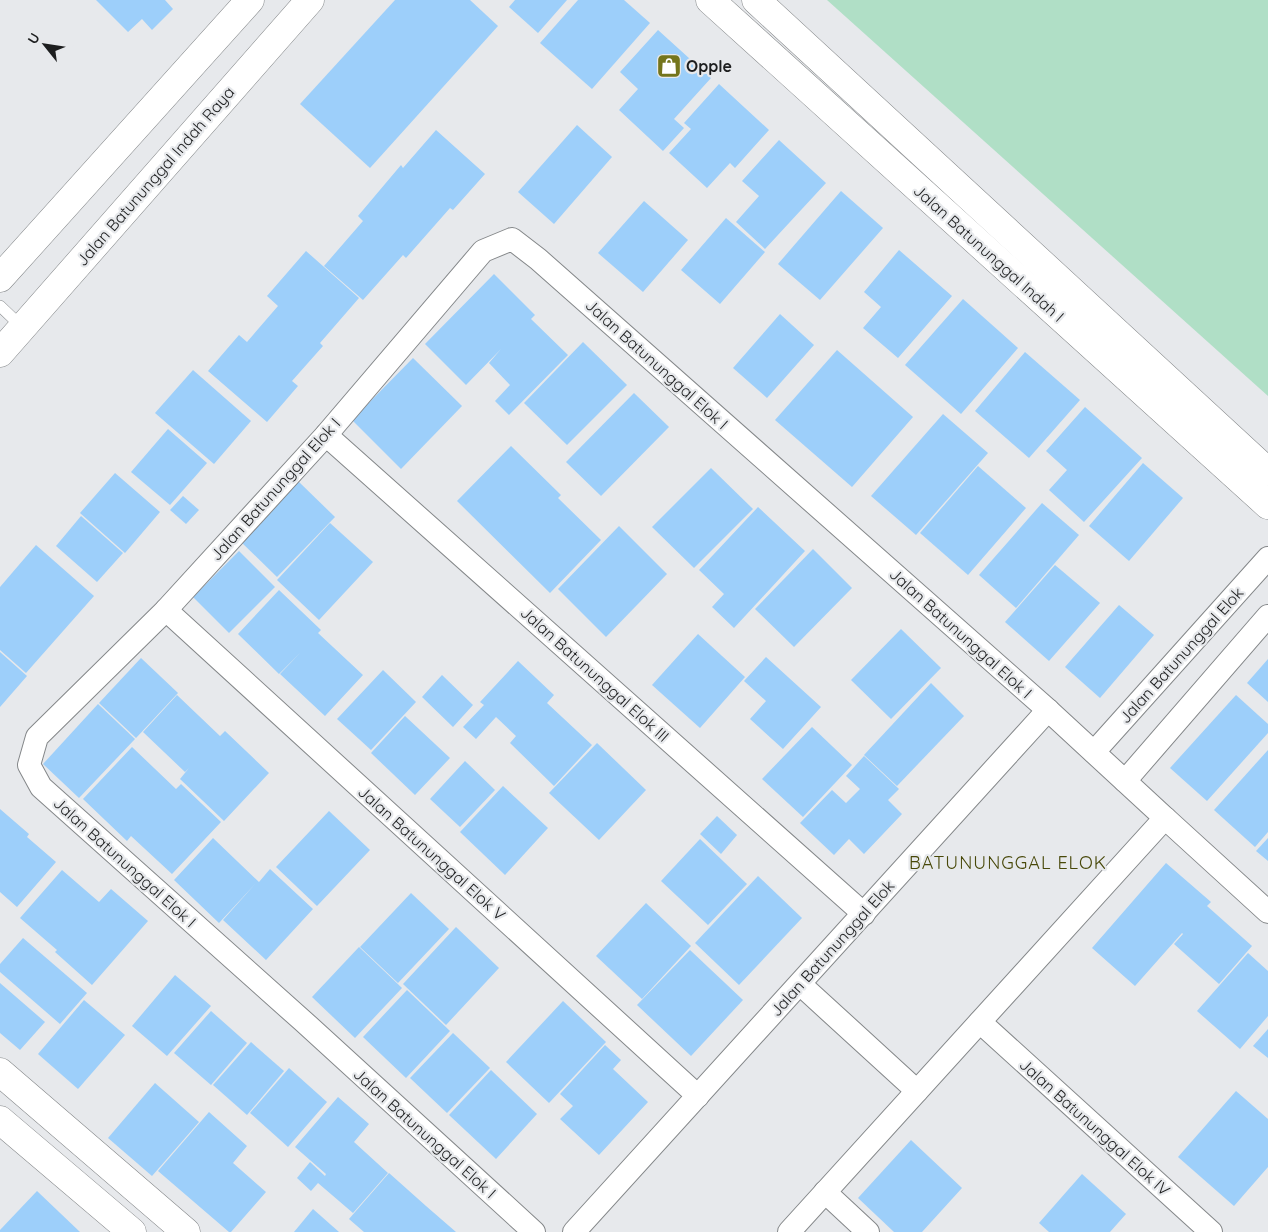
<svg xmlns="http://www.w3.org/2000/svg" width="1268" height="1232" font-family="Quicksand,sans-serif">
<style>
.green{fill:#b0dfc6}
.building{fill:#9dcffa}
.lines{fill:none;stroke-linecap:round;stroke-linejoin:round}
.service-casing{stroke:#848789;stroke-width:12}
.minor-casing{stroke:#848789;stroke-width:24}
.tertiary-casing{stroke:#848789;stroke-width:29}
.service{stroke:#fff;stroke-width:11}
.minor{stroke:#fff;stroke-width:22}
.tertiary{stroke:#fff;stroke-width:28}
.labels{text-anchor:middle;stroke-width:4.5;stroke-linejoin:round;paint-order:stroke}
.poi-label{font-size:16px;font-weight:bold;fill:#1d1e1f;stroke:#e7e9ec;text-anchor:start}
.street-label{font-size:16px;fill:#1d1e1f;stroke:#e7e9ec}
.neighbourhood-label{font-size:18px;letter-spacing:1px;fill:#484809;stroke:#e7e9ec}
</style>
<rect width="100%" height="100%" fill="#e7e9ec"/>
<!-- green -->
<path class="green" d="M827,0H1268V396Z"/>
<!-- building -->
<g class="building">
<path d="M96,0H165L173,9L152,30L142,19L128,32Z"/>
<path d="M395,0H470L498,26L370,168L300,104Z"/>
<path d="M515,0H567L538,33L509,7Z"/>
<path d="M578,0H624L650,23L592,89L540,43Z"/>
<path d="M658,30L711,78L674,119L684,128L663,151L619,110L638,89L620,72Z"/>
<path d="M719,84L769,130L735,168L730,163L707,188L669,153L691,129L684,123Z"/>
<path d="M577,125L612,157L554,224L518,192Z"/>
<path d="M436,130L485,174L453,210L450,208L406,258L403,255L363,300L324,266L363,221L358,216L401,165L403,168Z"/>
<path d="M779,140L826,183L765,249L736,222L759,196L742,181Z"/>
<path d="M841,191L883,228L820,300L778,264Z"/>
<path d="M644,201L688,240L643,292L598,253Z"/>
<path d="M726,218L765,252L720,304L681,270Z"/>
<path d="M899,250L952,296L898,358L863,328L881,307L864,292Z"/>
<path d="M306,251L359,298L320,343L323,346L292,381L298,386L267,422L208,371L239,335L247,342L278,306L267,296Z"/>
<path d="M494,274L535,315L531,319L568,355L509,415L495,401L510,385L489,363L501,349L466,385L425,344Z"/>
<path d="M963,299L1018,348L961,414L905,365Z"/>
<path d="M780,314L814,345L767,398L733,368Z"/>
<path d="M583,342L627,385L567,445L524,403Z"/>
<path d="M837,350L913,417L852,487L775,420Z"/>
<path d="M1025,352L1080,400L1029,458L975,411Z"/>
<path d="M413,358L462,406L401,469L352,420Z"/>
<path d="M193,370L251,421L214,464L155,413Z"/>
<path d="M634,393L669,427L601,496L566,462Z"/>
<path d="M1085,407L1142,458L1084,522L1049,490L1067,470L1046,451Z"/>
<path d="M943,414L988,453L916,535L871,496Z"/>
<path d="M168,429L207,463L170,505L131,472Z"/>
<path d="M511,446L561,495L558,498L601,540L550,593L457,501Z"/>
<path d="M1143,463L1183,498L1129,561L1089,526Z"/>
<path d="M978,466L1026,508L968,575L920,533Z"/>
<path d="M711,468L753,509L694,568L652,527Z"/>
<path d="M115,473L160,512L125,553L80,513Z"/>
<path d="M298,481L335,517L277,577L240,541Z"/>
<path d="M183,496L199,510L186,524L170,510Z"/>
<path d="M1042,503L1079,535L1016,608L979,575Z"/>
<path d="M758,507L805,551L734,628L712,607L724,594L699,570Z"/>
<path d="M81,516L123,553L97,582L56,546Z"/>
<path d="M330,523L373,562L319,620L277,580Z"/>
<path d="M619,526L667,574L606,637L558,589Z"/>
<path d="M36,545L94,596L26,673L0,650V587Z"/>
<path d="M813,549L852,588L794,647L755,609Z"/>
<path d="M239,551L275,587L229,633L193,597Z"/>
<path d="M1055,565L1100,603L1049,661L1005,622Z"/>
<path d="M279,590L321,630L318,633L363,675L325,716L280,674L300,653L279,674L238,634Z"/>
<path d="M1119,605L1154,635L1100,698L1065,667Z"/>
<path d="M901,629L941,668L891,719L851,680Z"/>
<path d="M698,634L745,677L700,728L652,685Z"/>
<path d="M0,652L27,676L0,707Z"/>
<path d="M766,657L821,707L783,749L750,719L766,701L744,681Z"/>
<path d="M141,658L178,693L136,738L99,703Z"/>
<path d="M1268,659V702L1247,683Z"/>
<path d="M518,661L554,695L547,703L592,745L554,786L510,743L516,736L496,717L476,739L463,727L484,705L480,702Z"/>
<path d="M383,670L416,702L371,750L337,719Z"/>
<path d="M442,675L473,705L453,727L422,697Z"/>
<path d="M931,683L964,716L897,786L864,755Z"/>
<path d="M177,695L220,736L225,731L269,773L224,821L180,779L189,768L185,772L143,732Z"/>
<path d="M1236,695L1268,724V733L1207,801L1170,768Z"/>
<path d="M98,704L135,739L79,798L43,764Z"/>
<path d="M405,716L450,758L415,795L371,753Z"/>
<path d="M812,727L852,765L803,817L762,779Z"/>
<path d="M597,743L646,790L599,840L549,793Z"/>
<path d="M132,747L176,789L181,784L221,822L172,874L131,836L127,841L83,799Z"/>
<path d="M1268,750V832L1255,847L1214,810Z"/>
<path d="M864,756L899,789L888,800L902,814L864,854L849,839L834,855L800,823L832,790L846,803L860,789L846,776Z"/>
<path d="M465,761L495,790L460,827L430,799Z"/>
<path d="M503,786L548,828L505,875L460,832Z"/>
<path d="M0,809L29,834L27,837L56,862L17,907L0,892Z"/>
<path d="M329,811L370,850L317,906L276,867Z"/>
<path d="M717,816L737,835L721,854L700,834Z"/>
<path d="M213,838L259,882L270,869L313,909L266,960L223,920L256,883L219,923L174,880Z"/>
<path d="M1268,838V861L1256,851Z"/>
<path d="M700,839L747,884L708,925L661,881Z"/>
<path d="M1166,863L1211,902L1207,906L1252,946L1219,984L1174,944L1183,934L1182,933L1135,986L1092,948Z"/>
<path d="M62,870L99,902L111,889L148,921L92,985L55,952L57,950L20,918Z"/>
<path d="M758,876L802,918L739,985L695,943Z"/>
<path d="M411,893L449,929L398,983L360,947Z"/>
<path d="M646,903L691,946L642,999L596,956Z"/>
<path d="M456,927L499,968L446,1025L403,984Z"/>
<path d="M23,938L87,993L60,1024L0,972V964Z"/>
<path d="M359,947L402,988L355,1038L312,997Z"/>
<path d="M690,950L743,1000L691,1056L637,1005Z"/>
<path d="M1248,953L1268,971V1016L1240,1049L1197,1011Z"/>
<path d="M175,975L211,1006L167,1056L132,1026Z"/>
<path d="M0,983L45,1022L20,1050L0,1033Z"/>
<path d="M407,990L450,1031L406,1078L363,1037Z"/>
<path d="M84,1000L125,1035L78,1089L38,1054Z"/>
<path d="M563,1001L606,1042L549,1103L506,1062Z"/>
<path d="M211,1011L247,1043L211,1085L174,1053Z"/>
<path d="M1268,1029V1058L1253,1046Z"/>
<path d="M453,1033L490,1068L447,1113L410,1078Z"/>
<path d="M251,1042L284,1071L247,1115L213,1085Z"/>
<path d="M605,1045L621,1060L613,1069L648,1102L599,1155L560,1119L573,1106L560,1094Z"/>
<path d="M289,1068L327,1102L288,1147L250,1113Z"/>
<path d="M491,1070L537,1114L496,1159L449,1115Z"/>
<path d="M155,1083L199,1122L152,1176L108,1138Z"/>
<path d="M1236,1091L1268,1119V1167L1234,1206L1178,1157Z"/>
<path d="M338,1097L369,1124L354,1142L388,1173L353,1213L318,1183L311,1191L297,1178L310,1162L325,1176L326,1174L295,1147Z"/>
<path d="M209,1112L247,1146L233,1163L266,1192L231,1232H229L158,1171Z"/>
<path d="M911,1140L962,1188L922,1232H894L858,1198Z"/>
<path d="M389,1173L426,1206L456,1232H364L349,1219Z"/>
<path d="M1082,1174L1126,1214L1110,1232H1049L1039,1223Z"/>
<path d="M37,1191L80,1232H0V1230Z"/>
<path d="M313,1209L339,1232H294Z"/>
</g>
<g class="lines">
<defs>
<path id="service" d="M0,306L22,327"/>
<g id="minor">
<path d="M326,435L864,914"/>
<path d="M166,610L698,1096"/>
<path d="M1094,752L1268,558"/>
<path d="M1125,781L1268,616"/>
<path d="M1165,818L1268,912"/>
<path d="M800,984L917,1091"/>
<path d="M980,1022L1211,1232"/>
<path d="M825,1192L868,1232"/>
<path d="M534,1232L303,1021L41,787L29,765L37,737L166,610L326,435L483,251L512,239L538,259L1048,710"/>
<path d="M574,1232L1048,710L1165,818L789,1232"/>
</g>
<g id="tertiary">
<path d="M710,0L1268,505"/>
<path d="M756,0L1268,472"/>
<path d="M0,278L250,0"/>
<path d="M0,353L310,0"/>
<path d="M0,1072L186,1232"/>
<path d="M0,1120L132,1232"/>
</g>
</defs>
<!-- service casing -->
<use href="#service" class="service-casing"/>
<!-- minor casing -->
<use href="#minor" class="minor-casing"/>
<!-- tertiary casing -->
<use href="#tertiary" class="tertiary-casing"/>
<!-- service -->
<use href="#service" class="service"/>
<!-- minor -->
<use href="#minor" class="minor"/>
<!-- tertiary -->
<use href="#tertiary" class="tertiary"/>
</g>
<!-- icons -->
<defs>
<symbol id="shop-square" viewBox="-11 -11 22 22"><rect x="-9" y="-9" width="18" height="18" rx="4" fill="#74751c" stroke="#e7e9ec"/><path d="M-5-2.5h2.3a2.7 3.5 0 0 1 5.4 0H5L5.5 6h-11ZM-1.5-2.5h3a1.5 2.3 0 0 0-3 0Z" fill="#fff"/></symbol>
</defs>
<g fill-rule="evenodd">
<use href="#shop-square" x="655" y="52" width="28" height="28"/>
</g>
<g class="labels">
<!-- poi labels -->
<g class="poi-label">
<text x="686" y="72">Opple</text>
</g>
<!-- street labels -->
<g class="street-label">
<text transform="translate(155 176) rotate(-49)" y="6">Jalan Batununggal Indah Raya</text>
<text transform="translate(989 253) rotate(42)" y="6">Jalan Batununggal Indah I</text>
<text transform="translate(657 364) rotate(42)" y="6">Jalan Batununggal Elok I</text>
<text transform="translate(275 489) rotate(-48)" y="6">Jalan Batununggal Elok I</text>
<text transform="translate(961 633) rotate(42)" y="6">Jalan Batununggal Elok I</text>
<text transform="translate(1181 655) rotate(-48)" y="6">Jalan Batununggal Elok</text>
<text transform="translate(595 674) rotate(42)" y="6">Jalan Batununggal Elok III</text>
<text transform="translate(432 853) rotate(42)" y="6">Jalan Batununggal Elok V</text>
<text transform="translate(125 862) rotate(42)" y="6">Jalan Batununggal Elok I</text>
<text transform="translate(832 948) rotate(-48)" y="6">Jalan Batununggal Elok</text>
<text transform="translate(1095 1127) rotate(42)" y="6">Jalan Batununggal Elok IV</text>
<text transform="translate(425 1133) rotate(42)" y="6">Jalan Batununggal Elok I</text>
</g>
<!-- neighbourhood labels -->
<g class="neighbourhood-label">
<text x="1008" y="869">BATUNUNGGAL ELOK</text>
</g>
</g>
<!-- north arrow -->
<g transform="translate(45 45) rotate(300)" stroke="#e7e9ec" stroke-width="4" paint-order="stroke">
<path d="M0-4L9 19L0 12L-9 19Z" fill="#1d1e1f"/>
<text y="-8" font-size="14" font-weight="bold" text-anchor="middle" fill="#1d1e1f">U</text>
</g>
</svg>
